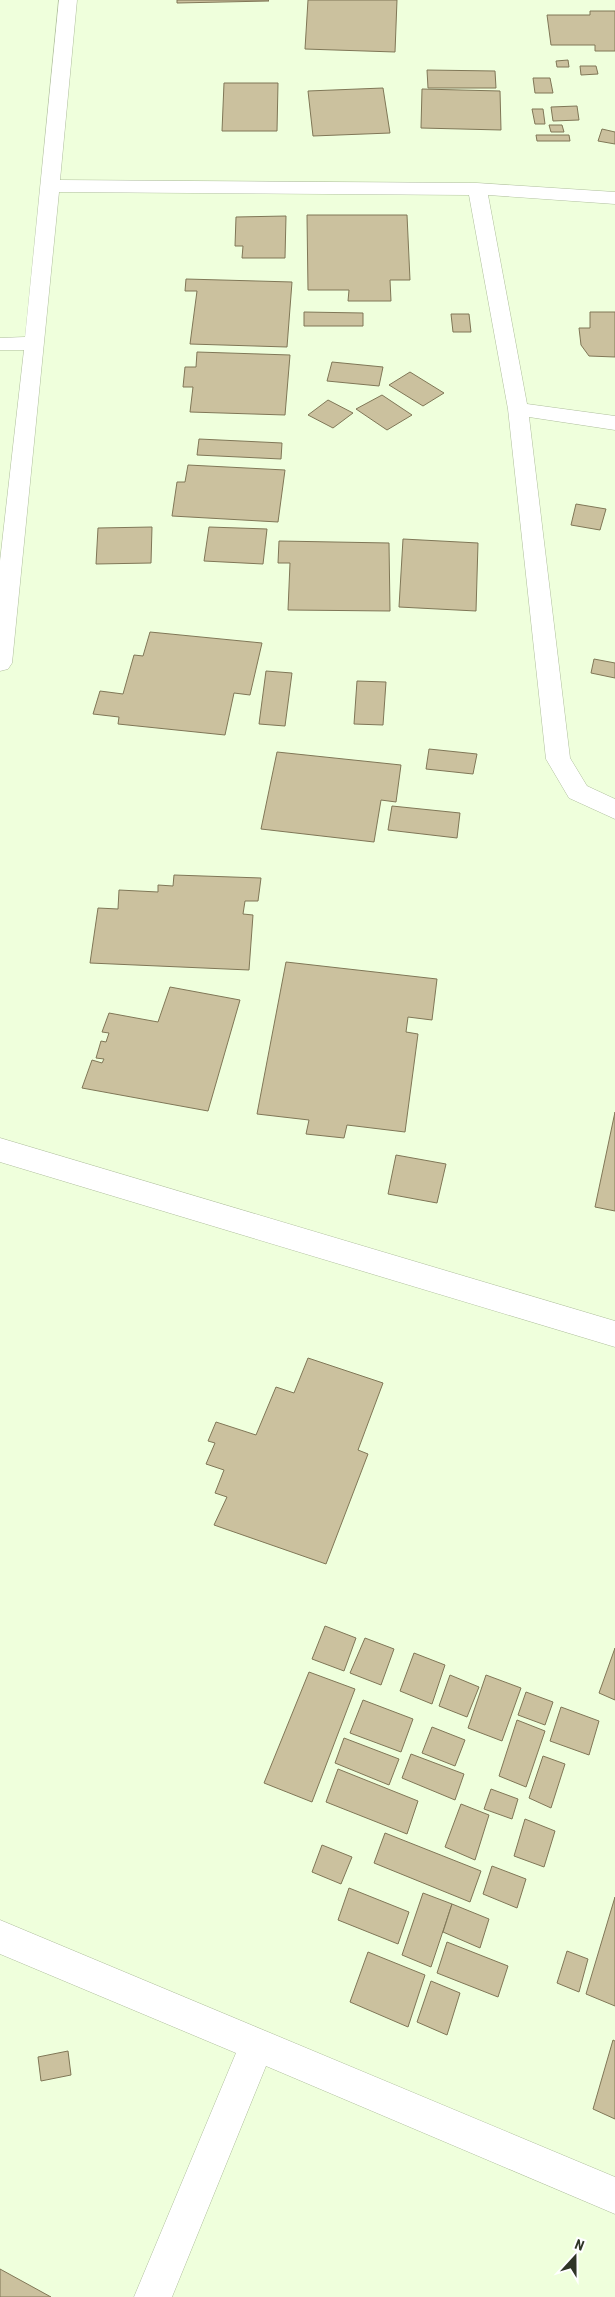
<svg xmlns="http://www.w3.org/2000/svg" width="615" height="2297" font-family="'Roboto Condensed',sans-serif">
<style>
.building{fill:#cbc19e;stroke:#807757}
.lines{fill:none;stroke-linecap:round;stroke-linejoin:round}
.minor-casing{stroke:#afbe9d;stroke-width:1}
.minor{fill:#fff;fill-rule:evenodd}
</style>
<rect width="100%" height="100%" fill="#efffdc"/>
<!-- building -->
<g class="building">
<path d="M177,0H268L269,1L177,3Z"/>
<path d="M308,0H397L395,52L305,49Z"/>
<path d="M590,11H615V51H595V45H551L547,15H590Z"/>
<path d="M568,60L569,67H557L556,61Z"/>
<path d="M580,66H596L598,74L581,75Z"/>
<path d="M427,70L495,71L496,88H428Z"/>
<path d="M533,78H550L553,93H535Z"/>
<path d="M224,83H278L277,131H222Z"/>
<path d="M383,88L390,133L313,136L308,91Z"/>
<path d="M422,89L500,91L501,130L421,128Z"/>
<path d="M577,106L579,120L553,121L551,107Z"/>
<path d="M532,109H543L545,124H535Z"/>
<path d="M549,125H562L564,132H551Z"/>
<path d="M602,129L615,132V144L598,141Z"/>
<path d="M536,135H569L570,141H537Z"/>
<path d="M307,215H407L410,280H390L391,301H348L349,290H308Z"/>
<path d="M286,216L285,258H242L243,246H235L236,217Z"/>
<path d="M186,279L292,282L287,347L190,344L197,291H185Z"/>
<path d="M304,312L363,313V326H304Z"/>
<path d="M590,312H615V357L589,356L581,345L579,328H590Z"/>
<path d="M451,314H469L471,332H453Z"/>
<path d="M197,352L290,355L285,415L190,412L193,387H183L185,367H196Z"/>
<path d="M332,362L383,367L379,386L327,381Z"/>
<path d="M410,372L444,393L423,406L389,385Z"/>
<path d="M382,395L412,415L387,430L356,409Z"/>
<path d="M328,400L353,413L333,428L308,415Z"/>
<path d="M199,439L282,443L281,459L197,455Z"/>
<path d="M188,465L285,470L278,522L172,516L177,482H185Z"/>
<path d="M576,504L606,509L600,530L571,525Z"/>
<path d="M152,527L151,563L96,564L98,528Z"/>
<path d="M209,527L267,529L263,564L204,561Z"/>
<path d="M403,539L478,543L476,611L399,607Z"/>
<path d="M279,541L389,543L390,611L288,610L290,563H278Z"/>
<path d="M150,632L262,643L250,695L234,693L225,735L118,724L119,717L93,714L100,691L123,694L134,655L143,656Z"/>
<path d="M594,659L615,663V678L591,673Z"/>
<path d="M266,671L292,673L285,726L259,724Z"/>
<path d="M357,681L386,682L383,725L354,724Z"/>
<path d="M429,749L477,754L473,774L426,769Z"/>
<path d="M277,752L401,765L396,802L381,800L374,842L261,829Z"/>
<path d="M392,806L460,813L457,838L388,830Z"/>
<path d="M174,875L261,878L258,901H245L243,914L253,915L249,970L90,963L98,908L118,909L119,890L158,892V885L173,886Z"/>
<path d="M286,962L437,979L432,1020L408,1017L406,1032L418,1034L405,1132L347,1125L344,1138L306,1134L309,1120L257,1114Z"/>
<path d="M170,987L240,1000L208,1111L82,1088L92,1060L102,1063L104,1059L96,1058L101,1041L106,1042L109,1033L102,1032L109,1013L158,1022Z"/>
<path d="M615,1112V1211L595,1207Z"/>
<path d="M396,1155L446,1164L437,1203L388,1194Z"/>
<path d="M308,1358L383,1383L358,1450L368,1454L326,1564L214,1525L227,1497L215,1493L224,1470L206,1464L215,1443L208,1441L216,1422L256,1435L276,1387L294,1393Z"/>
<path d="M325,1626L356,1638L344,1671L312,1659Z"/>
<path d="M365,1638L394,1649L381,1685L350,1673Z"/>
<path d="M615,1648V1700L599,1693Z"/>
<path d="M414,1653L445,1665L432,1704L400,1691Z"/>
<path d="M309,1672L355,1689L312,1802L264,1783Z"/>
<path d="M450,1675L479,1687L467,1717L439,1706Z"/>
<path d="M486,1675L521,1688L502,1741L468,1728Z"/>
<path d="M526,1692L553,1702L545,1725L518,1715Z"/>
<path d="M363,1700L413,1719L401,1752L350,1733Z"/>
<path d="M561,1707L599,1721L589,1755L550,1741Z"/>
<path d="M517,1720L545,1731L526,1787L499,1776Z"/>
<path d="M432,1727L465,1740L455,1766L422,1753Z"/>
<path d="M344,1738L399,1759L389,1785L335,1763Z"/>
<path d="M411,1754L464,1774L455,1800L402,1778Z"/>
<path d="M543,1756L565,1764L551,1808L529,1798Z"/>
<path d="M338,1769L418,1801L407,1834L326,1802Z"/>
<path d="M491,1789L518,1799L512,1819L484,1809Z"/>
<path d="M461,1804L489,1815L475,1860L445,1847Z"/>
<path d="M525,1819L555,1831L544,1867L514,1856Z"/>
<path d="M385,1833L481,1871L470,1902L374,1863Z"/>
<path d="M322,1845L352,1857L341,1884L312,1872Z"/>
<path d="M492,1866L526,1879L517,1908L483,1894Z"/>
<path d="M349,1888L409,1912L398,1944L338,1920Z"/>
<path d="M423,1893L452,1904L431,1967L402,1955Z"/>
<path d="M615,1897V2006L586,1994Z"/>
<path d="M452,1904L489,1919L480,1948L443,1932Z"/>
<path d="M447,1942L508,1966L498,1997L437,1973Z"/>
<path d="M567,1951L588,1959L579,1992L557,1983Z"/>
<path d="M368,1952L425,1975L408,2027L350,2002Z"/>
<path d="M431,1981L460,1993L447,2035L417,2022Z"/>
<path d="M613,2040L615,2041V2119L593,2109Z"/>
<path d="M68,2051L71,2075L41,2081L38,2057Z"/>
<path d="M0,2269L51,2297H0Z"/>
</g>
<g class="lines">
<defs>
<g id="minor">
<path d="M59,0H77L60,180L477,183L615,192V204L488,195L527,404L615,416V430L529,417L570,758L587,786L615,799V819L569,798L546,759L508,409L469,195L59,192L12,663L8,669L0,671V561L24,350H0V338L25,337Z"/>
<path d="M0,1138L615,1321V1347L0,1162Z"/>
<path d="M0,1920L615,2177V2214L266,2066L172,2297H134L236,2053L0,1954Z"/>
</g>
</defs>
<!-- minor casing -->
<use href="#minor" class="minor-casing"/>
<!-- minor -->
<use href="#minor" class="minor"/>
</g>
<!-- north arrow -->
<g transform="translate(575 2257) rotate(21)" stroke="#ffffff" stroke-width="4" paint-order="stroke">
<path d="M0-4L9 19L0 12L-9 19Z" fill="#2f3527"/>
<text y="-8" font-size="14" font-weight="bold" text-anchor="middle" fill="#2f3527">N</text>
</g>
</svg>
